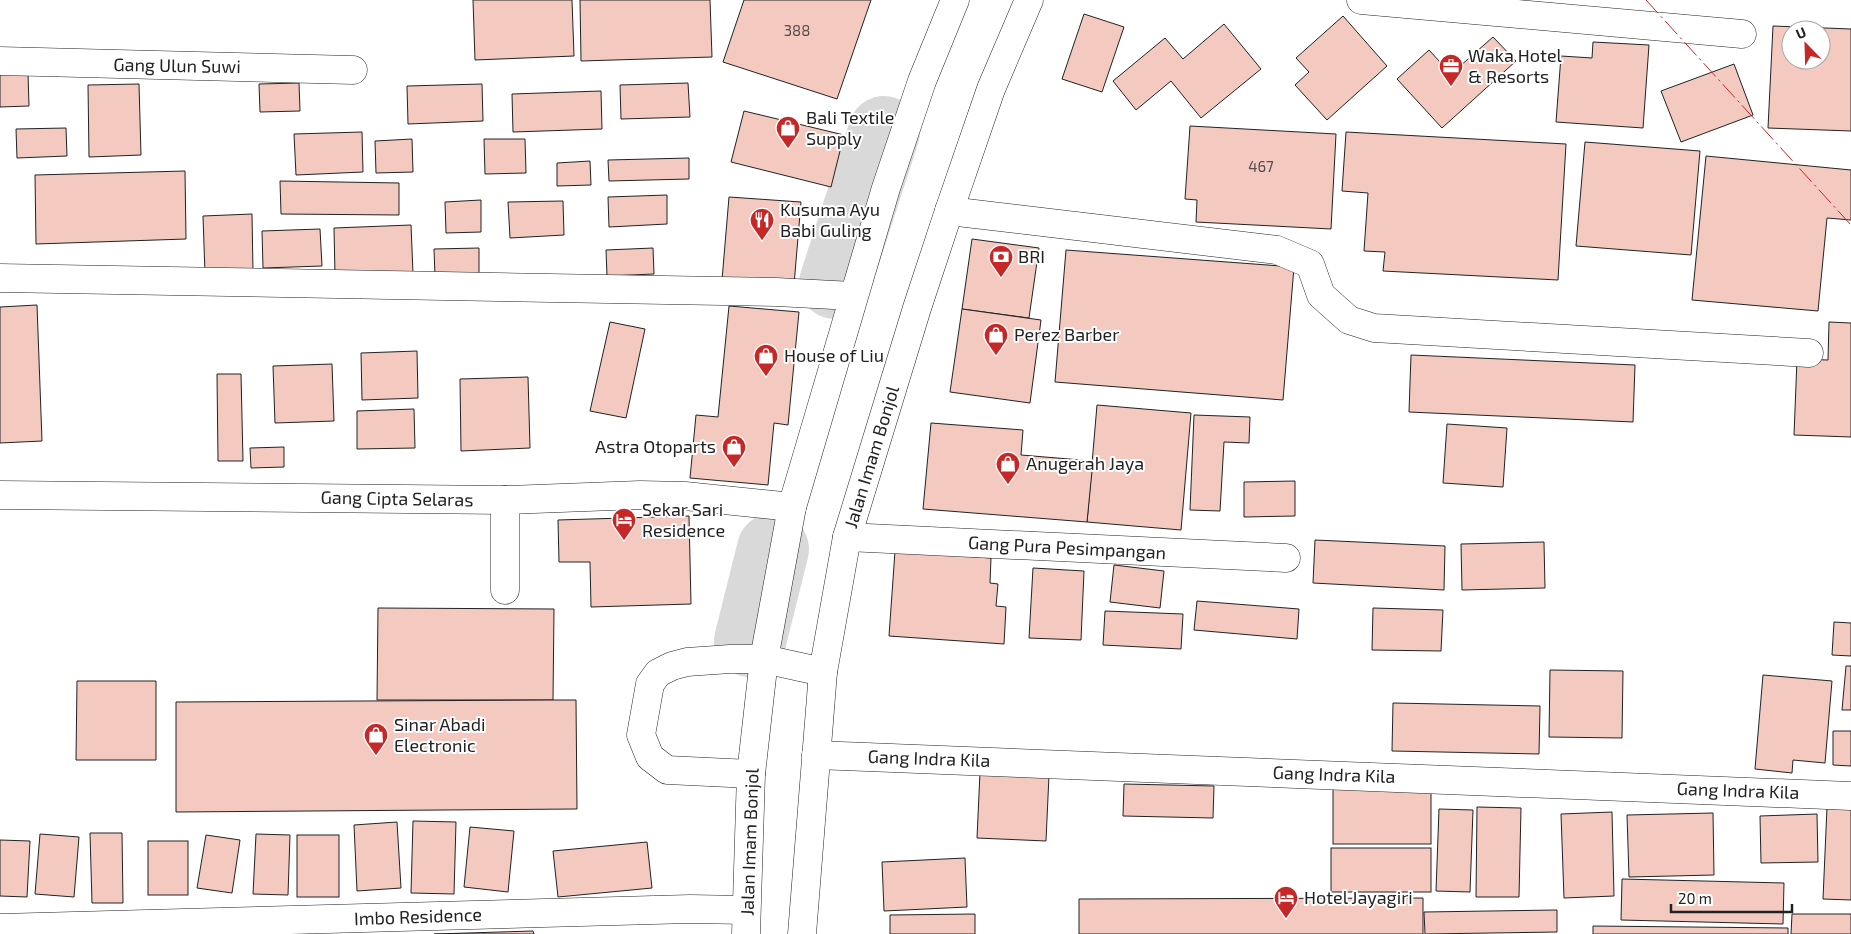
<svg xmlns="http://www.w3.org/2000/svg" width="1851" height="934" font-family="'Exo 2',sans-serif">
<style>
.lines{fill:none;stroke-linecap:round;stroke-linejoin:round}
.river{stroke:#d9d9d9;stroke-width:72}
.building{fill:#f3c9c0;stroke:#222;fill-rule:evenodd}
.minor-casing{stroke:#222;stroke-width:29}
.highway-casing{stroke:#222;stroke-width:29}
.minor{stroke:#fff;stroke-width:28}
.highway{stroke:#fff;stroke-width:28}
.power{stroke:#c62828;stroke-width:1;stroke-dasharray:18 4 2.5 4;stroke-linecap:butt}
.labels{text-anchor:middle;stroke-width:4;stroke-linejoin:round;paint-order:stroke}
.number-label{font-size:15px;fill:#564c4a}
.poi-label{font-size:18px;fill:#222;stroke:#fff;text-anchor:start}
.street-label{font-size:18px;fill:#222;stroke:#fff}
</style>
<rect width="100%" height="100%" fill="#fff"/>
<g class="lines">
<!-- river -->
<g class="river">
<path d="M835,283L884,132"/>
<path d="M750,641L773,549"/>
</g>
</g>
<!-- building -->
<g class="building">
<path d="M473,0H572L574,56L475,60Z"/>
<path d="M580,0H710L712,57L581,61Z"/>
<path d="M744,0H871L837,99L723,62Z"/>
<path d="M1084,14L1124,27L1102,92L1062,79Z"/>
<path d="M1343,16L1387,66L1327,120L1295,85L1309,72L1296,58Z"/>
<path d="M1224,24L1261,69L1201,118L1171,81L1136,110L1113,81L1165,38L1183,59Z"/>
<path d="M1773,26L1851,29V131L1768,128ZM1791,30H1821V60H1791Z"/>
<path d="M1493,37L1516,61L1442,128L1397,79L1429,50L1451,74Z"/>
<path d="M1593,42L1649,45L1643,128L1556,122L1561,56L1592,58Z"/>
<path d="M1734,64L1753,115L1681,142L1661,91Z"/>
<path d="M28,73L29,106L0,107V74Z"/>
<path d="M299,83L300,111L260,112L259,84Z"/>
<path d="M688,83L690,117L621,119L620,85Z"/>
<path d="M139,84L141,155L89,157L88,85Z"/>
<path d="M482,84L483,121L408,124L407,86Z"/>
<path d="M601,91L602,129L513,132L512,94Z"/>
<path d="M744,111L844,135L831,187L731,162Z"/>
<path d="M1190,126L1336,134L1331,229L1196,222L1197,200L1185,199Z"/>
<path d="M66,128L67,156L17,158L16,129Z"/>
<path d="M362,132L363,172L296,175L294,134Z"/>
<path d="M1346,132L1566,144L1558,280L1383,271L1385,252L1364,251L1368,193L1342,191Z"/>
<path d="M412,139L413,172L376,173L375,141Z"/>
<path d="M484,139H525L526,173L485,174Z"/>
<path d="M1585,142L1700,151L1691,255L1576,246Z"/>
<path d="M1706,156L1851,170V220L1827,218L1818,311L1692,300Z"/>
<path d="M689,158V179L609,181L608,160Z"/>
<path d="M590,161L591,185L557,186V163Z"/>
<path d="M185,171L186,239L36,244L35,175Z"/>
<path d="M280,181L399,183V215L281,214Z"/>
<path d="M667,195V224L609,227L608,197Z"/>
<path d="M729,197L801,202L794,285L722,280Z"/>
<path d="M481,200V232L446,233L445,202Z"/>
<path d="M563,201L564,235L510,238L508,202Z"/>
<path d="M252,214L253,272L205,274L203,216Z"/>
<path d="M411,225L413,273L335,275L334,228Z"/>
<path d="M320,229L322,266L263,268L262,231Z"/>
<path d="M972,239L1039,248L1029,318L962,309Z"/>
<path d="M479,248V275L435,276L434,249Z"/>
<path d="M653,248L654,274L607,276L606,250Z"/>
<path d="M1066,250L1294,267L1283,400L1055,382Z"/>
<path d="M37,305L42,441L0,443V307Z"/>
<path d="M729,306L799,312L788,425L774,423L768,485L690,478L696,415L718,417Z"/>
<path d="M962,309L1041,320L1030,403L950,392Z"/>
<path d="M610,322L645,329L626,418L590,411Z"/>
<path d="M1829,322L1851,323V437L1794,435L1797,359L1828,360Z"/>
<path d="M417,351L418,398L362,400L361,353Z"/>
<path d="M1411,355L1635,365L1633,422L1409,412Z"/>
<path d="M332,364L334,421L275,423L273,366Z"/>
<path d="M217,374H241L243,461H218Z"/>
<path d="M528,377L530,448L461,451L460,379Z"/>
<path d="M1097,405L1191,413L1181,530L1087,522Z"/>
<path d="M414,409L415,448L357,449V411Z"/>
<path d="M1194,415L1250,417L1249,443L1224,442L1220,511L1190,510Z"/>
<path d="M931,423L1023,430L1021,455L1093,461L1087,522L923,509Z"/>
<path d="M1447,424L1507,428L1503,487L1443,483Z"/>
<path d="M284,447V467L251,468L250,448Z"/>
<path d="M1295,481V516L1244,517V482Z"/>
<path d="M689,516L691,604L591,607L590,562H559L558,520Z"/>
<path d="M1315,540L1445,546L1444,590L1313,583Z"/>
<path d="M1544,542L1545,588L1462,590L1461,544Z"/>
<path d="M895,551L991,558L990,583L998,584L996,606L1006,607L1004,644L889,636Z"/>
<path d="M1114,565L1164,571L1160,608L1110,602Z"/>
<path d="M1033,568L1084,571L1081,640L1029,638Z"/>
<path d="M1197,601L1299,609L1297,639L1194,630Z"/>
<path d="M378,608L554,609L553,700H377Z"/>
<path d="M1373,608L1443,610L1441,651L1372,650Z"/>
<path d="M1105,611L1183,614L1181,649L1103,645Z"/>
<path d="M1834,622L1851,623V656L1832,655Z"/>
<path d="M1846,666H1851V710H1842Z"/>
<path d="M1550,670L1623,671L1622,738L1549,737Z"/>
<path d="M1763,675L1832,681L1825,763L1793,760L1792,773L1755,769Z"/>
<path d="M77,681H156V760H76Z"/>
<path d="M553,700H576L577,809L176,812V702Z"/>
<path d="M1393,703L1540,706L1539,754L1392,751Z"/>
<path d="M1833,731H1851V766L1833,765Z"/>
<path d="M980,772L1049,775L1046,841L977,838Z"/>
<path d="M1124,784L1214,786L1213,818L1123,816Z"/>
<rect x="1333" y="787" width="98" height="57"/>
<path d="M1477,807L1521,808L1519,897H1476Z"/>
<path d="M1827,807L1851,808V900L1823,899Z"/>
<path d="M1439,809L1473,810L1470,892L1436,891Z"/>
<path d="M1612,812L1614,896L1564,898L1561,814Z"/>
<path d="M1713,813L1714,875L1629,877L1627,815Z"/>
<path d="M1817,814L1818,862L1761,863L1760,816Z"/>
<path d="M413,821L456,822L454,894L411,893Z"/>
<path d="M397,822L401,888L357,891L354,825Z"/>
<path d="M470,827L514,831L508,892L464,887Z"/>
<path d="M90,833H122L123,903H92Z"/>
<path d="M40,834L79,837L74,897L35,894Z"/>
<path d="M256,834L290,835L288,895L253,894Z"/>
<path d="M206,835L240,840L232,893L197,888Z"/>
<rect x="297" y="835" width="42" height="62"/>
<path d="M0,840L30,841L27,897L0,896Z"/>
<rect x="148" y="841" width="40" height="54"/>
<path d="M647,842L652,888L558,897L553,851Z"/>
<rect x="1331" y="848" width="100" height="44"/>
<path d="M965,858L967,907L884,911L882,862Z"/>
<path d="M1622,879L1784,883L1783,924L1621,920Z"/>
<path d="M1423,898V934H1079V899Z"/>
<path d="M1557,910V932L1425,934L1424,912Z"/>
<path d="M975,914V934H890V915Z"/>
<path d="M1792,914H1851V934H1791Z"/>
<path d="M1593,926L1788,928V934H1593Z"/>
<path d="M533,931L534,934H434Z"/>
</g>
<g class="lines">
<defs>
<g id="minor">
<path d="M1361,0L1742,34"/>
<path d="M0,61L353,70"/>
<path d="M949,211L1277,250L1310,264L1321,295L1349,320L1374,328L1809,353"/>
<path d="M0,278L776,292L853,296"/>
<path d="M0,495L505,500L640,495L685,496L792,507"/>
<path d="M505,500V590"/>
<path d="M847,537L1286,558"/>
<path d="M816,755L1851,796"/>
<path d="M751,774L667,770L650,757L641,735L650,684L658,673L672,666L687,662L730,659H764L823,672"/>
<path d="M0,928L690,909L746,910"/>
</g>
<g id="highway">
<path d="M746,934L751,774L764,659L792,507L886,188L922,81L955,0"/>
<path d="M802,934L823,672L847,537L917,308L949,211L991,89L1029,0"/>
</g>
</defs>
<!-- minor casing -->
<use href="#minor" class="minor-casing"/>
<!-- highway casing -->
<use href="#highway" class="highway-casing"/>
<!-- minor -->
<use href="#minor" class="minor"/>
<!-- highway -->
<use href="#highway" class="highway"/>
<!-- power -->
<path class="power" d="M1646,0L1851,225"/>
</g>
<!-- icons -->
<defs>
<symbol id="office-pin" viewBox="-11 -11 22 30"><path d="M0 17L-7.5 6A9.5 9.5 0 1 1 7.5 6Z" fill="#c62828" stroke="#fff"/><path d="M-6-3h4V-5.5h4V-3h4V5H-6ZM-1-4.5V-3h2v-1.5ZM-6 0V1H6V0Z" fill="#fff"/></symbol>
<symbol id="shop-pin" viewBox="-11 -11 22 30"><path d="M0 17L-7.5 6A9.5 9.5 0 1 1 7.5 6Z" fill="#c62828" stroke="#fff"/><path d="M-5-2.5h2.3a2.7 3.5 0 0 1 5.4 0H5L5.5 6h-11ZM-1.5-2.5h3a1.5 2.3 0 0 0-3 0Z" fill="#fff"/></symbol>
<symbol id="restaurant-pin" viewBox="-11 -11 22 30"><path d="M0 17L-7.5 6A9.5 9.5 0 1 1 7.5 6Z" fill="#c62828" stroke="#fff"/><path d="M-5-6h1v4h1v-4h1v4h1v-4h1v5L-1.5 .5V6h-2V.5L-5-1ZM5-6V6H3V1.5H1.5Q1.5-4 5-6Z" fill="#fff"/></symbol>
<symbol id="bank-pin" viewBox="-11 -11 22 30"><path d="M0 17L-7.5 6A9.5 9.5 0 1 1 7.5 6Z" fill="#c62828" stroke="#fff"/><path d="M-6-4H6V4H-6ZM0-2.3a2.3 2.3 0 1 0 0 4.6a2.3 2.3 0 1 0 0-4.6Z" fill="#fff"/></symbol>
<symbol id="hotel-pin" viewBox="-11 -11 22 30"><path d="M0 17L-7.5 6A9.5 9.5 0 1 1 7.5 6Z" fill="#c62828" stroke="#fff"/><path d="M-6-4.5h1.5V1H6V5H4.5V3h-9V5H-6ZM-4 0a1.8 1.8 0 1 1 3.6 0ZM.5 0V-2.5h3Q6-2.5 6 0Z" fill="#fff"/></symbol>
</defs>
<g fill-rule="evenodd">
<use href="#office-pin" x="1437" y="52" width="28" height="38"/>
<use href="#shop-pin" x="774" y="114" width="28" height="38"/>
<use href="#restaurant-pin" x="748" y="206" width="28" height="38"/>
<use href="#bank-pin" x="987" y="243" width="28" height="38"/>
<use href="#shop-pin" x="982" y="321" width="28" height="38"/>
<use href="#shop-pin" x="752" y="342" width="28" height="38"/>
<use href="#shop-pin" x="720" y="433" width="28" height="38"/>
<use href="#shop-pin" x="994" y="450" width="28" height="38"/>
<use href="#hotel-pin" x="610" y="506" width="28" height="38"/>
<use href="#shop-pin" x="362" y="721" width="28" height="38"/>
<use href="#hotel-pin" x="1272" y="884" width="28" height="38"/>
</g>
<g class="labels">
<!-- number labels -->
<g class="number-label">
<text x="797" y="36">388</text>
<text x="1261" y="172">467</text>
</g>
<!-- poi labels -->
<g class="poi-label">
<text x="1468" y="62">Waka Hotel<tspan x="1468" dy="21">&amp; Resorts</tspan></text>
<text x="806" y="124">Bali Textile<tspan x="806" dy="21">Supply</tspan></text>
<text x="780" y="216">Kusuma Ayu<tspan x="780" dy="21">Babi Guling</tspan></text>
<text x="1018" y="263">BRI</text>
<text x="1014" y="341">Perez Barber</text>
<text x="784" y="362">House of Liu</text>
<text x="716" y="453" text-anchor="end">Astra Otoparts</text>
<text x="1026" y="470">Anugerah Jaya</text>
<text x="642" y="516">Sekar Sari<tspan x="642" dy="21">Residence</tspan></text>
<text x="394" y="731">Sinar Abadi<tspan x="394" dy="21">Electronic</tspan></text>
<text x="1304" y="904">Hotel Jayagiri</text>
</g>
<!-- street labels -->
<g class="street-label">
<text transform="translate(177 66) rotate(1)" y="6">Gang Ulun Suwi</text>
<text transform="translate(872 457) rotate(-73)" y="6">Jalan Imam Bonjol</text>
<text transform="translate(397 499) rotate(1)" y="6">Gang Cipta Selaras</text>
<text transform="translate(1067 548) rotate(3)" y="6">Gang Pura Pesimpangan</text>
<text transform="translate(929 759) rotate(2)" y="6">Gang Indra Kila</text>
<text transform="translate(1334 775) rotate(2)" y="6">Gang Indra Kila</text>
<text transform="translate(1738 791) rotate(2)" y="6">Gang Indra Kila</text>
<text transform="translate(750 842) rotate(-88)" y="6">Jalan Imam Bonjol</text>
<text transform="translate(418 917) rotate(-2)" y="6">Imbo Residence</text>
</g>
</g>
<!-- north arrow -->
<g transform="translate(1806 45) rotate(337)"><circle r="24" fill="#ffffff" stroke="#a7a7a7"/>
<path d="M0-4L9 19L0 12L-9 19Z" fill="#c62828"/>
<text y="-8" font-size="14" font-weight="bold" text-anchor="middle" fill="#222222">U</text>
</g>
<!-- scale -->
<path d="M1671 904v8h121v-8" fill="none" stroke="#222222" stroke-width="2.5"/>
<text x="1678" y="904" font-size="15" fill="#222222" stroke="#ffffff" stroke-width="4" paint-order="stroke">20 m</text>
</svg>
